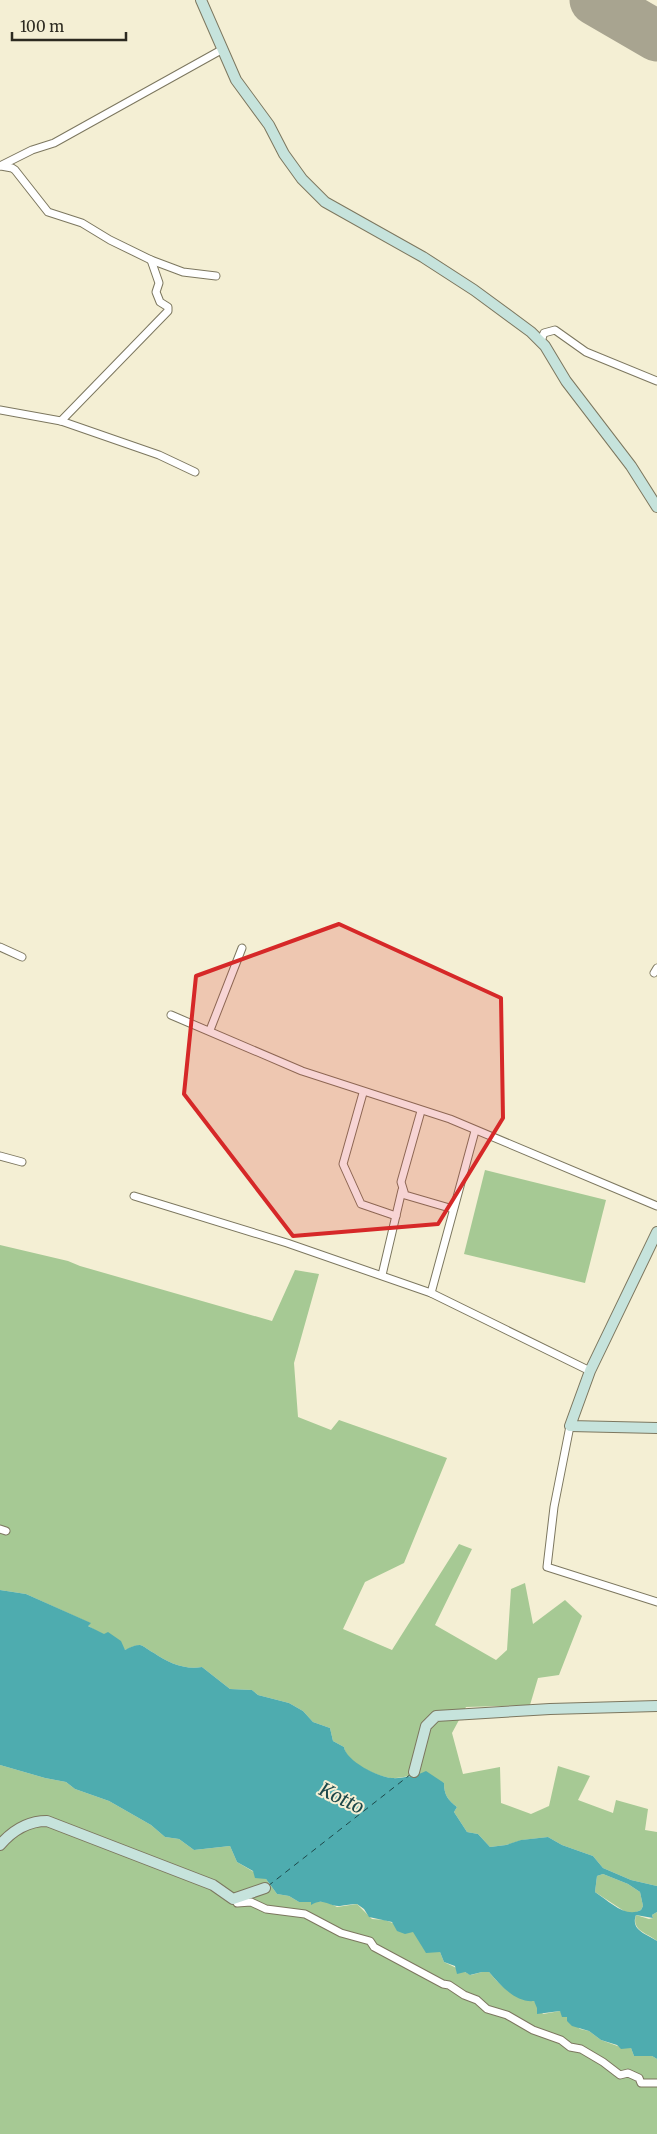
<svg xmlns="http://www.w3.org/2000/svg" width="657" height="2134" font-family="Merriweather,serif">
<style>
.green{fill:#a6c994}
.water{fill:#4eacaf;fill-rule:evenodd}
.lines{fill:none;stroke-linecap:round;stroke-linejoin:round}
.ferry{stroke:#1d484a;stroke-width:1;stroke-dasharray:6 5;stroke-linecap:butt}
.runway{stroke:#a8a490;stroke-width:51}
.minor-casing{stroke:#7c775f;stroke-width:9}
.secondary-casing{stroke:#7c775f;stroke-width:12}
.minor{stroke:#fff;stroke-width:7}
.secondary{stroke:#c6e3dc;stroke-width:10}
.marked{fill:#d62828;fill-opacity:0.2;stroke:#d62828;stroke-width:4;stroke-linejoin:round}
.labels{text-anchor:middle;stroke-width:4;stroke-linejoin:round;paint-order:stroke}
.water-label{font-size:19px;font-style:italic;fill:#1d484a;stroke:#f4efd4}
</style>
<rect width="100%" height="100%" fill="#f4efd4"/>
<!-- green -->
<g class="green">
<path d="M485,1170L606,1200L585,1283L464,1254Z"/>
<path d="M0,1245L68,1261L80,1266L272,1321L295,1270L319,1274L294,1363L298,1417L331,1430L339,1420L447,1458L404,1563L365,1582L343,1629L392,1650L459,1544L472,1549L435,1625L496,1660L507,1650L511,1589L525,1583L533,1624L565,1600L582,1616L559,1675L538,1678L530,1705L466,1707L452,1733L463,1774L500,1767L501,1803L531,1814L549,1806L558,1766L590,1776L578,1800L613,1813L616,1800L648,1809L645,1830L657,1832V1886L631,1880L603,1868L593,1856L562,1845L548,1837L522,1840L506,1845L490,1847L478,1834L467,1832L454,1812L457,1807C448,1800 444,1795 444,1783C435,1781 426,1778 417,1776C408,1775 399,1779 390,1778C375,1775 346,1763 344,1747L333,1741L330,1728L313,1722L303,1711L289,1703L258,1695L252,1690L230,1689L202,1667C185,1670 168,1663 154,1653C149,1651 145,1646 140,1645C135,1645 130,1648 125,1650L87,1625L90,1623L26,1594L0,1590Z"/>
<path d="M0,1765L45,1778L66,1782L75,1789L109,1801L151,1825L165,1837L179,1839L194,1850L230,1846L237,1862L266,1879L277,1894L289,1896L299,1902H327L337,1907L357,1904L372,1919L385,1920L413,1931L430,1951L440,1952L444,1962L471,1975L482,1972H489C503,1989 513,1996 534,2001L543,2014L560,2011L580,2029L589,2031L601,2040L623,2048H631L634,2056H652L657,2059V2134H0Z"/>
<path d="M603,1874L628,1884L640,1892L643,1906L641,1910L634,1913H627L595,1892L597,1876Z"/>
<path d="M657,1912V1941C648,1933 631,1931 636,1915L649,1919L653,1918L652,1915Z"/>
</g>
<!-- water -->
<path class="water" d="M0,1590L26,1594L91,1623L88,1626L104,1634L108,1632L121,1641L125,1650C130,1647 135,1645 140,1645C145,1646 149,1651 154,1653C168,1663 185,1670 202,1667L230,1689L252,1690L258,1695L289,1703L303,1711L313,1722L330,1728L333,1741L344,1747C346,1761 378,1777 392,1778C400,1779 419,1775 426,1771L444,1783C444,1795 448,1800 457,1807L454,1812L467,1832L478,1834L490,1847L506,1845L521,1840L548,1837L562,1845L593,1856L603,1868L631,1880L657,1886V1912L652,1915L653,1918L636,1915C630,1931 648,1934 657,1941V2059L652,2056H634L631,2048L621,2049L617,2045L601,2040L589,2031L572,2026L567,2021V2017H562L560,2011L537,2014V2008L534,2001C516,2003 500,1985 489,1972H482L470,1975L465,1972L457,1974L455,1966L444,1962L440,1952L426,1953L413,1932L405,1934L397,1931L392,1922L369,1917L364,1909L357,1904C351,1904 346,1905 340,1906C328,1907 324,1897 311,1905V1902H299L289,1896L277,1894L266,1879L255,1878L253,1871L237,1862L230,1846L194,1850L179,1839L165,1837L151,1825L109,1801L75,1789L66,1782L45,1778L0,1765ZM603,1874L628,1884L640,1892L643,1906L641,1910C625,1918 610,1902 595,1892L597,1876Z"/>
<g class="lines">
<!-- ferry -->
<path class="ferry" d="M268,1886L411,1774"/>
<!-- runway -->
<path class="runway" d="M595,0L657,36"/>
<defs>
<g id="minor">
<path d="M0,166L32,150L54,143L223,49"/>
<path d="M1,166L12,168L15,170L48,212L82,223L110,240L151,260L183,272L216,276"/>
<path d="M541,341L544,333L555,330L586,352L657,381"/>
<path d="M0,410L61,421L159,455L195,472"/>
<path d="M61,421L168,311V307L160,302L156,292L159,283L151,260"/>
<path d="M0,947L22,957"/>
<path d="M654,973L657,968"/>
<path d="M171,1015L302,1071L450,1119L657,1206"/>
<path d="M210,1030L242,948"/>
<path d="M363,1093L343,1164L361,1204L396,1216"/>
<path d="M421,1111L401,1182L405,1195L453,1209"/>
<path d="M0,1156L22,1162"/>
<path d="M134,1196L287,1243L431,1293L590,1371"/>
<path d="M382,1275L402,1190"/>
<path d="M431,1293L475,1131"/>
<path d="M570,1426L554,1507L547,1567L657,1602"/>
<path d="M0,1529L6,1531"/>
<path d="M236,1900L237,1903L251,1902L266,1909L305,1914L341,1933L370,1941L374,1947L443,1984L449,1985L464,1995L477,2000L487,2009L507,2015L533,2030L561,2040L570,2047L581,2049L603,2062L620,2075L628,2073L639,2078L641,2083H657"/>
</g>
<g id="secondary">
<path d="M201,0L236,80L269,125L284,154L302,179L325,202L423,257L474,290L531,332L545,346L566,381L631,466L657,507"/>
<path d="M657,1232L590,1371L570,1426L657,1428"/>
<path d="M414,1772L426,1726L436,1716L550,1709L657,1706"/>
<path d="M0,1845C12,1831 27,1821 47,1821L213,1885L233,1899L265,1888"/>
</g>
</defs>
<!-- minor casing -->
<use href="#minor" class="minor-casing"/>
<!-- secondary casing -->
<use href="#secondary" class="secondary-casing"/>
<!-- minor -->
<use href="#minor" class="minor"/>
<!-- secondary -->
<use href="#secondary" class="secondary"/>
</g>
<!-- marked area -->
<path class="marked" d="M339,924L501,998L503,1118L438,1224L293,1236L184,1094L196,976Z"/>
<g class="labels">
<!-- water labels -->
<g class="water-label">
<text transform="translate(342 1798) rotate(26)" y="7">Kotto</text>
</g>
</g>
<!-- scale -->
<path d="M12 32v8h114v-8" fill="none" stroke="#2c2a20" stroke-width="2.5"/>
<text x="20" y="32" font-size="15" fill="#2c2a20" stroke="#f4efd4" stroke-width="4" paint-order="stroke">100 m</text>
</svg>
